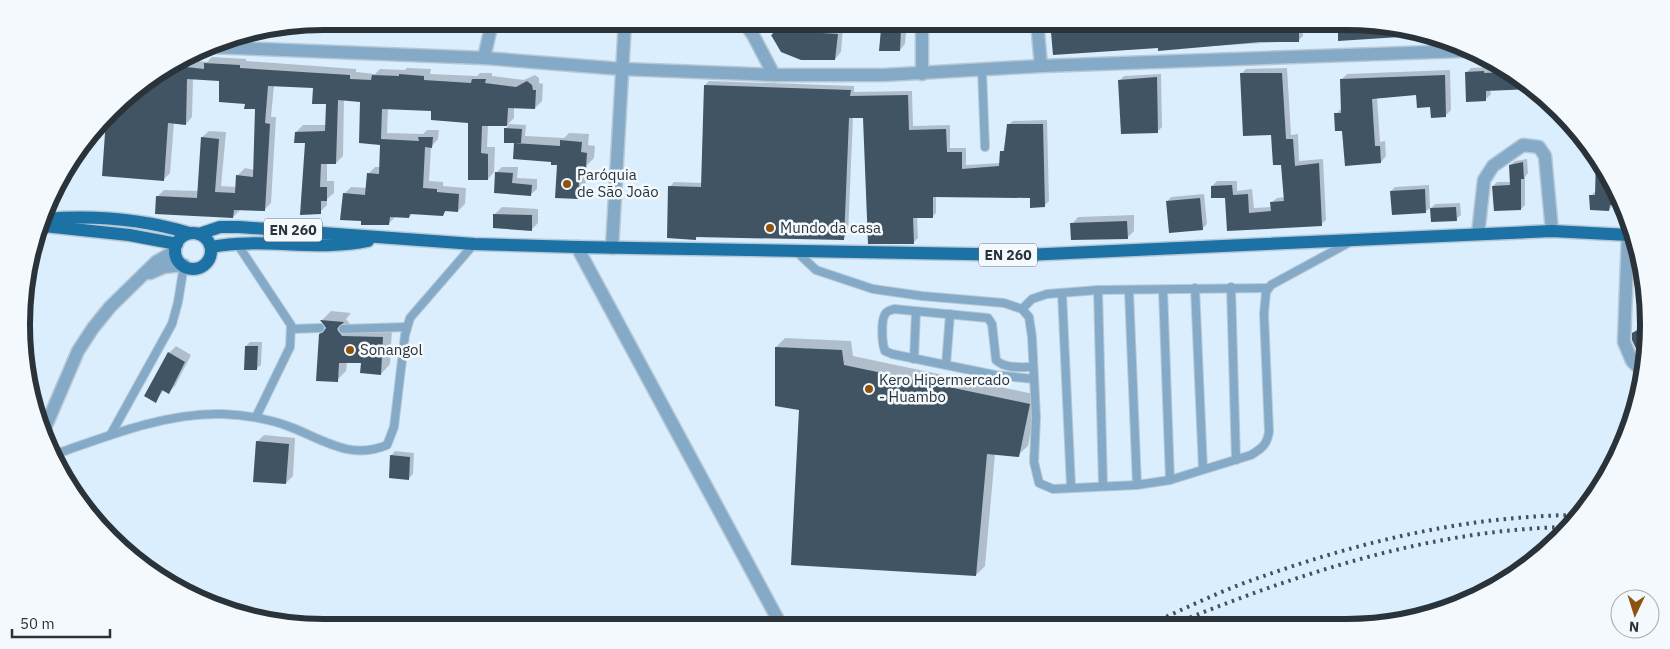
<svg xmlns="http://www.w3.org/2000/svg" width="1670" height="649" font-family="'IBM Plex Sans',sans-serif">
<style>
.shadow{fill:#0003}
.building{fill:#405463}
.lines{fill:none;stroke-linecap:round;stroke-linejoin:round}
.service-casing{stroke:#b8c9d6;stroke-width:10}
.minor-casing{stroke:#b8c9d6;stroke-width:15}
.tertiary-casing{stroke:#b8c9d6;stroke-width:15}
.primary-casing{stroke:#b8c9d6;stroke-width:15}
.service{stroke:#84aac7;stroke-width:8}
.minor{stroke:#84aac7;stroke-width:12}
.tertiary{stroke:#84aac7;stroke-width:12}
.primary{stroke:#1c71a5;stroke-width:12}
.rail{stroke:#455058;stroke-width:4;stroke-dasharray:2.5 5;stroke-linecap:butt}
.poi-dot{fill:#8e5211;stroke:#f4f9fd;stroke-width:2}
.labels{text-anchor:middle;stroke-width:5;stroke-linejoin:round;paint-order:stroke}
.shield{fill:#f4f9fd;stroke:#676e74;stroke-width:1}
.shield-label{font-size:14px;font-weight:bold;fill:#2a333a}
.poi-label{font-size:15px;fill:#2a333a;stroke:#f4f9fd;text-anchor:start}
.rim{fill:none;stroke:#2a333a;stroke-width:6}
</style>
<rect width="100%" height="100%" fill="#dbeefd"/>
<!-- shadow -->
<g class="shadow">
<path d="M764,21H806L812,26L843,28L841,52L835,59L774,33Z"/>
<path d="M883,21L907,23L905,44L900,50H880Z"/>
<path d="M1052,21H1303V36L1298,41L1159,49V47Z"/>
<path d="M1339,21L1424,32L1430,35L1339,39Z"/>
<path d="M212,57L246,59V61L356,69V72L375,74L380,69L405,70L407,68L431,69L430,74L477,76L480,73H492V76L524,80L535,75L539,78V83L543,84L542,101L535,108L514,107V118L508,124L526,125L525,136L564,138L569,133L589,134L588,145L595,146L594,158L587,165L585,190L578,198L558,164L552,161L515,158L516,141L505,129L509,125H488L487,147H495L494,172L488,179L470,122L432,110L388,108L387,133L423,134L427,130H439L438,139L431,147L429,181L443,182V186L466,188L465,204L458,211L447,210L443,214L413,213L409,217H395L388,224L362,219L344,194L351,187L367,188L368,174L375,167H380L382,144L361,100L344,99L343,156L336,163H327V181H334V193L327,199V205L320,212L307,141L296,132L303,125H327V103L314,86L274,85L271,117H276L271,203L264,210H240L233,217L157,197L164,190L198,191L202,137L209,131L226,132L221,186L237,187L238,175L245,168L255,170L256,108L221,80L193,78L192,117L186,124L174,122L170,173L163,180L125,96L187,60L207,62Z"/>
<path d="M1497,67L1530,84L1534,88L1490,90L1491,94L1486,99L1466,73L1471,68Z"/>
<path d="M1287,68L1291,135L1298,134L1299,161L1323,159L1326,220L1321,224L1229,230L1226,197L1212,186L1217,181H1237V191L1252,189L1254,208L1272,207V202L1277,198L1285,197L1283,164L1272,134L1241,74L1246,69Z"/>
<path d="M1450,70L1451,110L1445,116L1417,94L1377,97L1380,142L1385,141L1386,156L1381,162L1343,130L1336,114L1342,108L1341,80L1347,74Z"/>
<path d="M1161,74L1162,127L1158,131L1120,80L1124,76Z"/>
<path d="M709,81L854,86V92L912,91L913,126L950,125V148H966V165L1001,163L1008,125L1013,121L1047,120L1049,201L1044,206L1031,197L936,196V213L932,217H917L918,238L914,242L869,243L864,117H853L848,234L843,239L698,236L695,239L670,187L674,182L702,183L705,85Z"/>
<path d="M1535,89L1546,102L1535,103Z"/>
<path d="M80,151L79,163L75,168L67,167Z"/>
<path d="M1527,159L1528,173L1525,177V205L1521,209L1493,186L1497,182H1511L1510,165L1515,161Z"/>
<path d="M1597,160L1608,173L1619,205L1613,204L1609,210L1590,196L1596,191Z"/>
<path d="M502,167H518L517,178L537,179V189L531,194L496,192V173Z"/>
<path d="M1429,185L1430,208L1425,212L1391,191L1395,187Z"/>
<path d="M1204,194L1207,224L1202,229L1167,202L1171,197Z"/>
<path d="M1460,203L1461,215L1456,219L1431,208L1435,204Z"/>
<path d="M502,207L538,209V223L531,230L495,214Z"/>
<path d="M1134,215V231L1127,238L1072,224L1078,217Z"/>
<path d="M331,311L351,313L346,319L352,327L392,329L390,364L381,374L362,362H347L346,371L337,380L320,334L327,328L322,320Z"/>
<path d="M785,338L851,341L853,356L1038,395L1028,446L1018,455L995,454L985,566L976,575L800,409L776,347Z"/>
<path d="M250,342H262L261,365L256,369L246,346Z"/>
<path d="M176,346L191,355L175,386L169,392L164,390L155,401L169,353Z"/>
<path d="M264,435L295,438L293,476L286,483L257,442Z"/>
<path d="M395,451L414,453L413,474L408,479L391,456Z"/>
</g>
<!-- building -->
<g class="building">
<path d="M762,21H793L805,32L838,34L835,60H801L781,52L771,35L773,34Z"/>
<path d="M1050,21H1299V42H1260L1158,51V48L1053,55Z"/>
<path d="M1338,21L1415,30V36L1338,41Z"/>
<path d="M901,28L900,51H879L881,29Z"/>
<path d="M204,63L240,65V68L350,75V79L371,80L372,75L399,76V74L424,76V80L471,83L472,79H486L485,83L516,87L527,81L532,85L533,90H536L535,109L508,108L507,126H482L481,153L488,154V180H468V123L431,120V111L382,109L381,139L419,141L418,137H433L432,148L425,147L423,188L437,189V192L459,194L458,212L445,211L443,216L410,214L409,218L390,217L389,225H361V221L340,220L343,193L365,195L367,173L379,174L380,145L359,143L360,102L338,100L336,164H321L320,187H327V201H321V214L300,215L305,143H294L295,132L325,131L326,104H312L313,88L268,86L265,123L270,124L265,211L234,210L233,218L155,214L156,196L197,198L201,137L219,139L215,192L235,193L236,175L253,177L255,109H244L245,104L219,102V81L187,79L186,125L168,123L164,181L102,176L106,119L125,96L177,66L204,69Z"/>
<path d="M1484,71V73L1507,72L1530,84L1535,89L1486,91V101L1466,102L1465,72Z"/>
<path d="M1240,73H1282L1286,139H1293L1295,166L1319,163L1322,226L1227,231L1225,198H1211V186L1232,185L1233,195L1248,194L1249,213L1271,211L1270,202L1284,201L1281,165H1273L1271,135L1243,136Z"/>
<path d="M1445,75L1446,117L1431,118L1430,107L1417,108L1416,95L1372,99L1375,146H1380L1381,163L1345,166L1342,131H1335L1334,113H1341L1340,79Z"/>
<path d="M1157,77L1158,133L1121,134L1118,80Z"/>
<path d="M704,85L851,90L850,96L908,95L909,130L946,129L947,152H962V169L999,166L1000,151H1004L1007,124H1043L1045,207L1030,208V198L933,197V218H913L914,244H868L863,118H849L844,240L696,237V240L667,238L668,186L701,187Z"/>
<path d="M504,128L522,129L521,143H504Z"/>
<path d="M560,140L582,142L581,152L587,153L586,167H580L578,199L555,198L557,165H551V162L513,159L514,143L560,146Z"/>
<path d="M1596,159L1608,173L1619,206L1610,205L1609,211L1590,210L1589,195H1595Z"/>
<path d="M1523,162L1524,179H1521V210L1494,211L1492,186L1510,185L1509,165Z"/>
<path d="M495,172L513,173L512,183L532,185L531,196L494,193Z"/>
<path d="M1425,189L1426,213L1392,215L1390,191Z"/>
<path d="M1200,198L1203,230L1169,233L1166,201Z"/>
<path d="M1456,207L1457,221L1431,222L1430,208Z"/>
<path d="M493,214L532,215V231L493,228Z"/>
<path d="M1127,221L1128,239L1071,240L1070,223Z"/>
<path d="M320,320L344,322L337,329L342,336L383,337L381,375L360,373L361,363H339L338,382L316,381L319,334L323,332L326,328Z"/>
<path d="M1643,327V338L1641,359L1632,340V333Z"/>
<path d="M245,346H258L257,370H244Z"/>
<path d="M775,347L842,350L844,365L1030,404L1019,457L987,454L976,576L791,565L799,410L775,406Z"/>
<path d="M168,352L185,362L169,394L162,390L156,403L144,396Z"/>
<path d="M256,441L289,444L286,484L253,482Z"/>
<path d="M390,455L410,457L409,480L389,478Z"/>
</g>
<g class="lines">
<defs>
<g id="service">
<path d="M982,70L985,147"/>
<path d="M236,242L291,325L290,347L256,417"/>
<path d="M797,252L816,270L873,289L922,296L1004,303L1022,309L1029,317L1032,337L1036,417L1034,462L1039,483L1053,489L1137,485L1170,480L1251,455C1261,449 1267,445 1269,432L1264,314L1266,292L1271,285L1350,242"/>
<path d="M1231,287L1236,460"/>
<path d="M1195,288L1203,469"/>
<path d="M1098,290L1103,486"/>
<path d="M1163,290L1170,480"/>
<path d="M1129,291L1137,485"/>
<path d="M1062,293L1071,486"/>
<path d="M1022,309L1032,299L1047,294L1098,290L1268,288"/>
<path d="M292,329L320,328"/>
<path d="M343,329L407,327"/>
<path d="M914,359L916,311"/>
<path d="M946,365L950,314"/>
<path d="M1033,367C1021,367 1005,369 996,360L992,324L988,318L894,309C892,310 889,310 887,312C880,317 882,344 885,351L892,354L995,375L1034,379"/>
<path d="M111,434L172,324L178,302L184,265"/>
<path d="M56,454C107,436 168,412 222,414C247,415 271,419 293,428C325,441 352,460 387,445L394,427L405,335L410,318L474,244"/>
</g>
<g id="minor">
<path d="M743,21L753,35L774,75"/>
<path d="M1037,21L1041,66"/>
<path d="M484,58L491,27L495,21"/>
<path d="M922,74V28L927,21"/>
<path d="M1478,234L1484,180L1493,166L1523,145L1539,147L1545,156L1552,231"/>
<path d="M1628,235L1624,342L1632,361L1641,370"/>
<path d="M577,247L782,627"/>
<path d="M612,248L625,21"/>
</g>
<g id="tertiary">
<path d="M210,47L484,58L622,69L774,75H884L1041,66L1463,51"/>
<path d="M150,273L164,267L184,265"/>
<path d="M45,428L78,351L93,328L110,307L156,262L175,251"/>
</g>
<g id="primary">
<path d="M46,219C95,215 142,219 189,233"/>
<path d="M44,226L129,235L177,244"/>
<circle cx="193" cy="251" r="18"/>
<path d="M199,234L220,227H239L474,244L577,247L1025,255L1552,231L1629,235"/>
<path d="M211,247C263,237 316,252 368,241"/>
</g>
</defs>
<!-- service casing -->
<use href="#service" class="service-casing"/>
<!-- minor casing -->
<use href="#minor" class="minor-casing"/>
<!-- tertiary casing -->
<use href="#tertiary" class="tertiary-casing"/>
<!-- primary casing -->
<use href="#primary" class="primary-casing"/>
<!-- service -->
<use href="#service" class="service"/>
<!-- minor -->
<use href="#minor" class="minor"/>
<!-- tertiary -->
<use href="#tertiary" class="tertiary"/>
<!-- primary -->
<use href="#primary" class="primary"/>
<!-- rail -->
<g class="rail">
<path d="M1146,626C1184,609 1222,590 1261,577C1362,541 1468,516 1576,515"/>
<path d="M1169,626C1296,574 1429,530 1566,527"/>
</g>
</g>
<!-- markers -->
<g class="poi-dot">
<circle cx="567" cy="184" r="5"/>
<circle cx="770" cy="228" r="5"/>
<circle cx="350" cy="350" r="5"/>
<circle cx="869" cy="389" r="5"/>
</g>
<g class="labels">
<!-- shield labels -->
<g class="shield">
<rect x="264" y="218.5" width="58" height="23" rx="4"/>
<rect x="979" y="243.5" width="58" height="23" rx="4"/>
</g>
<g class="shield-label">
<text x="293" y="235">EN 260</text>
<text x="1008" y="260">EN 260</text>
</g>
<!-- poi labels -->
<g class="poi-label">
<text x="577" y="180">Paróquia<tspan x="577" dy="17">de São João</tspan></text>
<text x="780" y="233">Mundo da casa</text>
<text x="360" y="355">Sonangol</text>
<text x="879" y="385">Kero Hipermercado<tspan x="879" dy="17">- Huambo</tspan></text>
</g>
</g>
<!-- crop -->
<path d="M0 0H1670V649H0ZM324 30H1346A294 294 0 0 1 1640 324V325A294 294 0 0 1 1346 619H324A294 294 0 0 1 30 325V324A294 294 0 0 1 324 30Z" fill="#f4f9fd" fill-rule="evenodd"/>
<path class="rim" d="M324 30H1346A294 294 0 0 1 1640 324V325A294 294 0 0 1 1346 619H324A294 294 0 0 1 30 325V324A294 294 0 0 1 324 30Z"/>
<!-- north arrow -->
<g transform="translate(1635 614) rotate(184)"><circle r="24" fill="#f4f9fd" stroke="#a3aaaf"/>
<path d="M0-4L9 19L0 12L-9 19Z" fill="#8e5211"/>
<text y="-8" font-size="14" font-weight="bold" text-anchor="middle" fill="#2a333a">N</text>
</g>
<!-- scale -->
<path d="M12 629v8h98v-8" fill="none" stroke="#2a333a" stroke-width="2.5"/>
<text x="20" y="629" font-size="15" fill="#2a333a" stroke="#f4f9fd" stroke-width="4" paint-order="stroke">50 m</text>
</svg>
